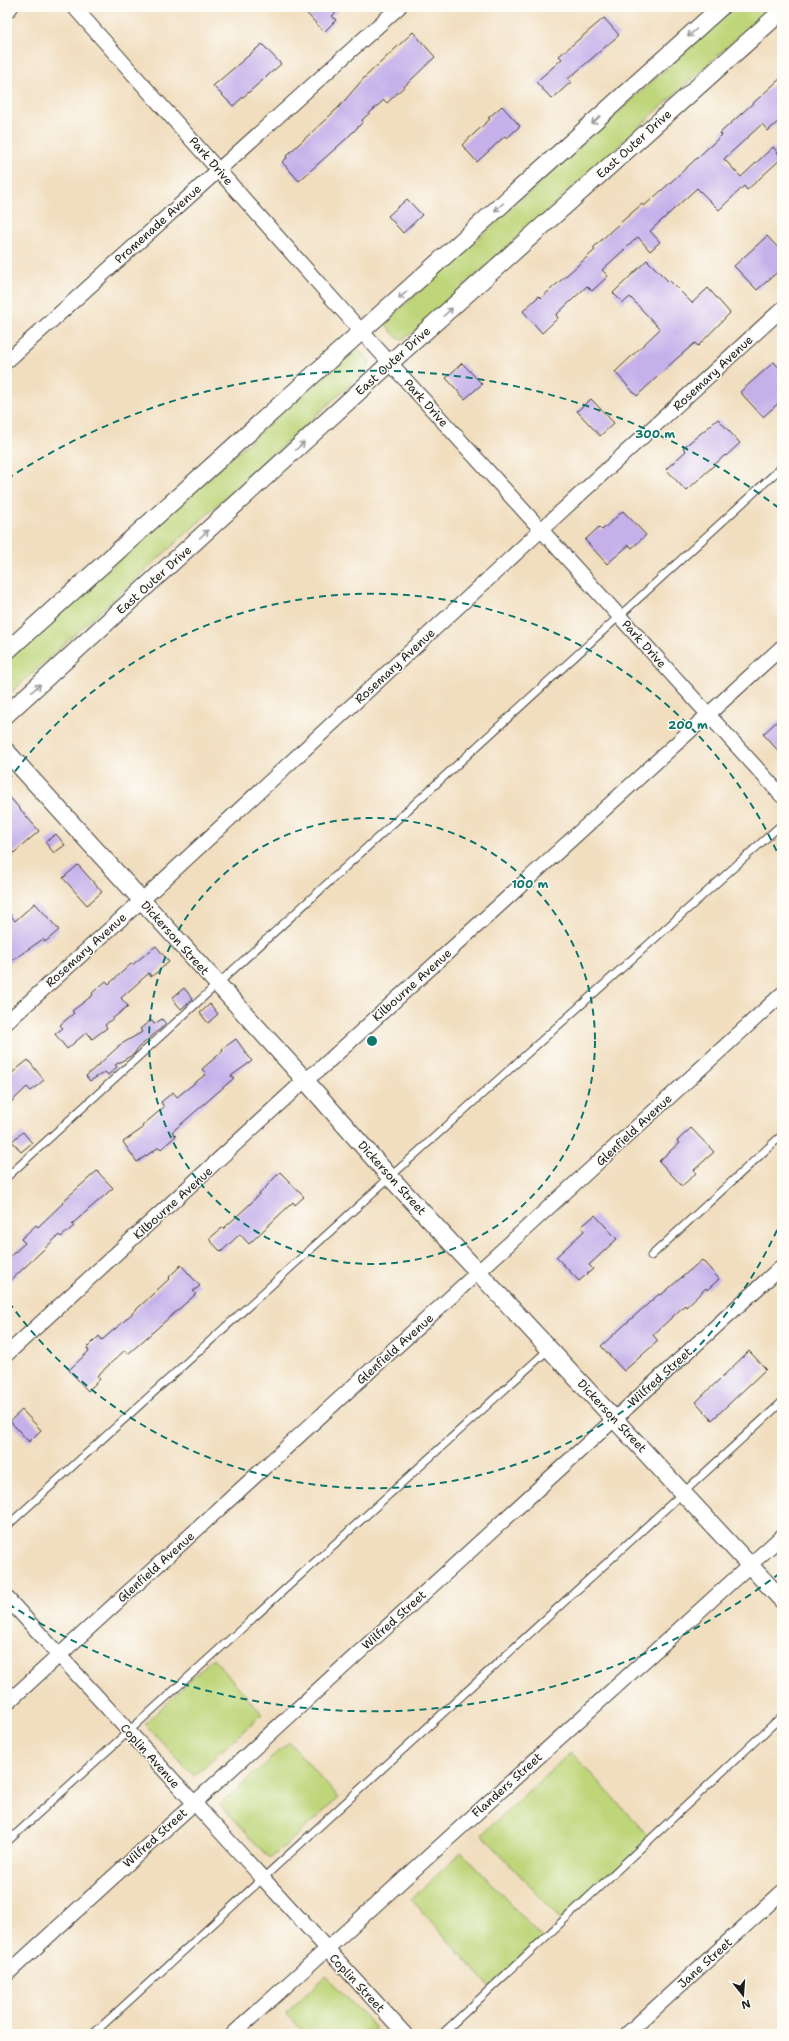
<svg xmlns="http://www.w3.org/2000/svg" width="789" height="2041" font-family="'Shantell Sans',sans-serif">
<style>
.green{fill:#bed579;stroke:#6d784a}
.building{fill:#c5b0ea}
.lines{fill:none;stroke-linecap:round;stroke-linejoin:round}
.service-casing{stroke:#3c3934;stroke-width:9}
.minor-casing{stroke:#3c3934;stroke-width:16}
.tertiary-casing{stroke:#3c3934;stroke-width:19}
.service{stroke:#fff;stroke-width:7}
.minor{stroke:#fff;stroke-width:14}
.tertiary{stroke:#fff;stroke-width:17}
.oneway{stroke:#999}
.ring{fill:none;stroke:#0f766e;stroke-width:2;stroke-dasharray:7 5}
.labels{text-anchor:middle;stroke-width:3;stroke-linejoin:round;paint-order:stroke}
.street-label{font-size:12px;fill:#1c1c1c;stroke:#fdfcf7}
.centre{fill:#0f766e;stroke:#fdfcf7;stroke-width:2}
.ring-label{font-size:12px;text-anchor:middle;font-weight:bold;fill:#0f766e;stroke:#fdfcf7;stroke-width:3;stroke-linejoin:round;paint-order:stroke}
</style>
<rect width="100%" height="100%" fill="#fdfcf7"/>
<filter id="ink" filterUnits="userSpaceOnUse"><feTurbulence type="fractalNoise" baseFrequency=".025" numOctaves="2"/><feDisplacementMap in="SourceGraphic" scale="8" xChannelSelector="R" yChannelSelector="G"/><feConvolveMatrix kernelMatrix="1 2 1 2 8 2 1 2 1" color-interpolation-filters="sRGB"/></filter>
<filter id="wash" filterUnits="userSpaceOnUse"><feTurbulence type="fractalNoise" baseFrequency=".012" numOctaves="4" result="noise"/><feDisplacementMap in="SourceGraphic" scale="16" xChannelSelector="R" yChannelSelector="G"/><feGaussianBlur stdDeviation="0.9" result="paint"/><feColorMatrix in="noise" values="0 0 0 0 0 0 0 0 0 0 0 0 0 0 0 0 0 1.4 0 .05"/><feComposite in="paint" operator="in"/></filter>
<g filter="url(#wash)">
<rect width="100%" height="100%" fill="#f1debf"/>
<!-- green -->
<g class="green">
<path d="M735,7H771L411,334L401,340C395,337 389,329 386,324L388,320Z"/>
<path d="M358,349L370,361L367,369L7,696V661L349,352Z"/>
<path d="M213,1658L262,1714L194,1776L145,1724Z"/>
<path d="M289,1742L339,1798L270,1859L220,1805Z"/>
<path d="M571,1752L651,1839L563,1922L482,1834Z"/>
<path d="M462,1852L543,1939L490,1987L411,1899Z"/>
<path d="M326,1976L377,2029L371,2034H306L286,2013Z"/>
</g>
<g id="blocks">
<!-- building -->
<g class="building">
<path d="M301,7H342L332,16L336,20L324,32Z"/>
<path d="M604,18L619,35L568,79L571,82L552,99L536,82L562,59L559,56Z"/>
<path d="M413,32L435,57L387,103L384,100L362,120L363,122L346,139L299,181L282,162L287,158L286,156L338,108L364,78Z"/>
<path d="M262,44L281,64L233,106L213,86Z"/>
<path d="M782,77V118L768,131L762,124L724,159L741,177L773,147L782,158L747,190L744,186L719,210L697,188L650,231L660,242L650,251L638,237L602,270L608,276L592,291L587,286L556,315L558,318L542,333L523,311L539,296L541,298L595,250L593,248L612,230L642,204L644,206L672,181L722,135L720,133Z"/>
<path d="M502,106L520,126L507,138L505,136L477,162L462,145L490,119L488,118Z"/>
<path d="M407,199L422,215L403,233L388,216Z"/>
<path d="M767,236L782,252V268L757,290L734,266Z"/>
<path d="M647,260L668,281L669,280L692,303L708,288L730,313L698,346L695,343L675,360L637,396L615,372L660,329L630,297L623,303L613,293Z"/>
<path d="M774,362L782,371V400L763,417L740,392Z"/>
<path d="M462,363L482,384L465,399L446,378Z"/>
<path d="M591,399L614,423L600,436L577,411Z"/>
<path d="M718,419L740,443L726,456L725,455L686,491L666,469L686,451L683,448Z"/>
<path d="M623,511L646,535L632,548L629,545L607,564L585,540L599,527L602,530Z"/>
<path d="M782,717V755L763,734Z"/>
<path d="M7,794L39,831L7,859Z"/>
<path d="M56,834L65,845L54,853L45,842Z"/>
<path d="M78,865L102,892L87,905L63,878Z"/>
<path d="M35,903L59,930L45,942L43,939L7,964V910L15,921Z"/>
<path d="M156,946L169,962L151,977L149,973L121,998L128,1006L105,1025L107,1028L92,1039L87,1032L67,1049L55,1034L63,1028L60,1025L74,1013L72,1011L93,995L92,993L106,981L109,984L131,964L132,965Z"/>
<path d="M184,988L193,999L181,1009L172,998Z"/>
<path d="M210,1004L218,1014L208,1023L200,1013Z"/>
<path d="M162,1019L166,1024L138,1048L134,1054L115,1065L117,1067L108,1075L105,1072L90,1081L86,1076L118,1047V1046L142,1032L140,1029L151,1020L154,1024Z"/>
<path d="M236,1039L252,1061L231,1076L234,1078L172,1132L176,1136L161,1149L159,1147L137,1162L123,1142L143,1128L142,1126L164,1107L161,1102L173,1092L177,1097L206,1074L202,1069L223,1051L222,1049Z"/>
<path d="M28,1060L44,1080L31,1091L27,1087L7,1106V1077Z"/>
<path d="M691,1128L714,1152L694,1170L696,1173L682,1186L659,1161L679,1143L677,1141Z"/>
<path d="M23,1132L32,1143L21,1152L12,1141Z"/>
<path d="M97,1171L113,1188L72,1224L74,1226L61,1237L59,1235L7,1284V1259L25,1243L21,1239L36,1225L38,1227L63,1203L62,1202Z"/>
<path d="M280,1172L304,1197L295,1205L293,1202L249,1244L240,1234L221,1252L209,1239L222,1228L223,1229L250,1204Z"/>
<path d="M595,1215L617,1239L589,1265L593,1269L579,1281L556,1257L584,1231L581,1227Z"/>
<path d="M702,1260L719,1279L707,1290L706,1288L686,1307L685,1305L653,1335L658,1341L624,1371L601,1346L659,1294L661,1295Z"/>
<path d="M181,1265L200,1286L193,1291L196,1294L128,1354L125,1350L97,1376L100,1379L88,1391L69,1370L89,1351L87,1348L99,1336L102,1340L123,1322L170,1278L169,1277Z"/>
<path d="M749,1351L766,1369L712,1420L696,1402Z"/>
<path d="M22,1410L41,1430L29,1442L10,1421Z"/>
</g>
</g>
</g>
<g filter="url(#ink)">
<use href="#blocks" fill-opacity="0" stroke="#3c3934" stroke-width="1"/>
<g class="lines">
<defs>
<g id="service">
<path d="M7,1177L782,467"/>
<path d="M651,1256L782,1135"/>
<path d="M7,1526L390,1177L782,824"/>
<path d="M7,1842L549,1349"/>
<path d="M93,2034L782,1402"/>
<path d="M442,2034L782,1716"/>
</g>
<g id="minor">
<path d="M74,7L344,312L782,796"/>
<path d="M7,11L11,7"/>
<path d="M7,361L399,7"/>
<path d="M7,1022L141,901L541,530L782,309"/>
<path d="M7,1354L305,1080L320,1069L782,647"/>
<path d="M7,1598L405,2034"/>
<path d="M7,1703L782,994"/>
<path d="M7,1974L782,1266"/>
<path d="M233,2034L782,1536"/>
<path d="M627,2034L782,1892"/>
</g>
<g id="tertiary">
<path d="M7,651L721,7"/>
<path d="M7,714L390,363L782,11"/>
<path d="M7,752L305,1080L390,1177L782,1600"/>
</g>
</defs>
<!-- service casing -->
<use href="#service" class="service-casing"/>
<!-- minor casing -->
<use href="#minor" class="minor-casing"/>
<!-- tertiary casing -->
<use href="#tertiary" class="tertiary-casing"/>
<!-- service -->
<use href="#service" class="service"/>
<!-- minor -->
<use href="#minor" class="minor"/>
<!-- tertiary -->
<use href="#tertiary" class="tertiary"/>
</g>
<!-- one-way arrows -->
<defs><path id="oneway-shaft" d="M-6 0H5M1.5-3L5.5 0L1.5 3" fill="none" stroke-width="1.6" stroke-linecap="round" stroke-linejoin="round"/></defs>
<g class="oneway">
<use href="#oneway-shaft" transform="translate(692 33) rotate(138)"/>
<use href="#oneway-shaft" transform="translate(596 120) rotate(138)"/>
<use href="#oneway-shaft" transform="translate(499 207) rotate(138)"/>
<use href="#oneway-shaft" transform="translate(403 295) rotate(138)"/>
<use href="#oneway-shaft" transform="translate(448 312) rotate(-42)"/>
<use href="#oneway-shaft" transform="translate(300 446) rotate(-42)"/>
<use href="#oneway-shaft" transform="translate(204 534) rotate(-42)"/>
<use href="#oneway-shaft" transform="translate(36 688) rotate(-42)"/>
</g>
</g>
<!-- distance rings -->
<g class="ring">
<circle cx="372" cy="1041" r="223"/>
<path d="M782 1219A447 447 0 0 1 8 1301M8 781A447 447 0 0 1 782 863"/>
<path d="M780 1573A670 670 0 0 1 7 1603M7 479A670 670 0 0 1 780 509"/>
</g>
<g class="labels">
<!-- street labels -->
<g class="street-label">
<text transform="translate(634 144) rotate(-42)" y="4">East Outer Drive</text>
<text transform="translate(211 161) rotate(49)" y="4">Park Drive</text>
<text transform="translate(158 224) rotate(-42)" y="4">Promenade Avenue</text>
<text transform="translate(393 361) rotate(-42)" y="4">East Outer Drive</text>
<text transform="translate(713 373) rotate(-43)" y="4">Rosemary Avenue</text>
<text transform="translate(426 403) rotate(48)" y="4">Park Drive</text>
<text transform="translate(154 580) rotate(-42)" y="4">East Outer Drive</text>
<text transform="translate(644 644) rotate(48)" y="4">Park Drive</text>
<text transform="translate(395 666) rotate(-43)" y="4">Rosemary Avenue</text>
<text transform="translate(175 938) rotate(48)" y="4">Dickerson Street</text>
<text transform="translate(86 950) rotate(-42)" y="4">Rosemary Avenue</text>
<text transform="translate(412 985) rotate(-42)" y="4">Kilbourne Avenue</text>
<text transform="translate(634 1130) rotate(-43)" y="4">Glenfield Avenue</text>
<text transform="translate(392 1178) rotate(48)" y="4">Dickerson Street</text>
<text transform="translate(173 1203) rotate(-42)" y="4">Kilbourne Avenue</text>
<text transform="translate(395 1349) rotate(-42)" y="4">Glenfield Avenue</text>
<text transform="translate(660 1377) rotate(-42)" y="4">Wilfred Street</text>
<text transform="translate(612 1416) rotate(47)" y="4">Dickerson Street</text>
<text transform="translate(156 1567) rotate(-42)" y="4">Glenfield Avenue</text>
<text transform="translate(394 1620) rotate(-42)" y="4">Wilfred Street</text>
<text transform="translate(150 1756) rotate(48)" y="4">Coplin Avenue</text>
<text transform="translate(507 1785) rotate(-42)" y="4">Flanders Street</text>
<text transform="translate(155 1838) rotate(-42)" y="4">Wilfred Street</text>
<text transform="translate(705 1963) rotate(-42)" y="4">Jane Street</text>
<text transform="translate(357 1983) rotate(47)" y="4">Coplin Street</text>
</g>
</g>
<circle cx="372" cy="1041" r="6" class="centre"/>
<g class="ring-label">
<text x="655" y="438">300 m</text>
<text x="688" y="729">200 m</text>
<text x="530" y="888">100 m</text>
</g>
<!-- margin -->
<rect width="789" height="2041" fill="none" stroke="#fdfcf7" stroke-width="24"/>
<!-- north arrow -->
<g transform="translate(743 1995) rotate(163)" stroke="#fdfcf7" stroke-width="3" paint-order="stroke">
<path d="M0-3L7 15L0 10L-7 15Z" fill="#1c1c1c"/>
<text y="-6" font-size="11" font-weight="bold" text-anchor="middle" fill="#1c1c1c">N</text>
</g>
</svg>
